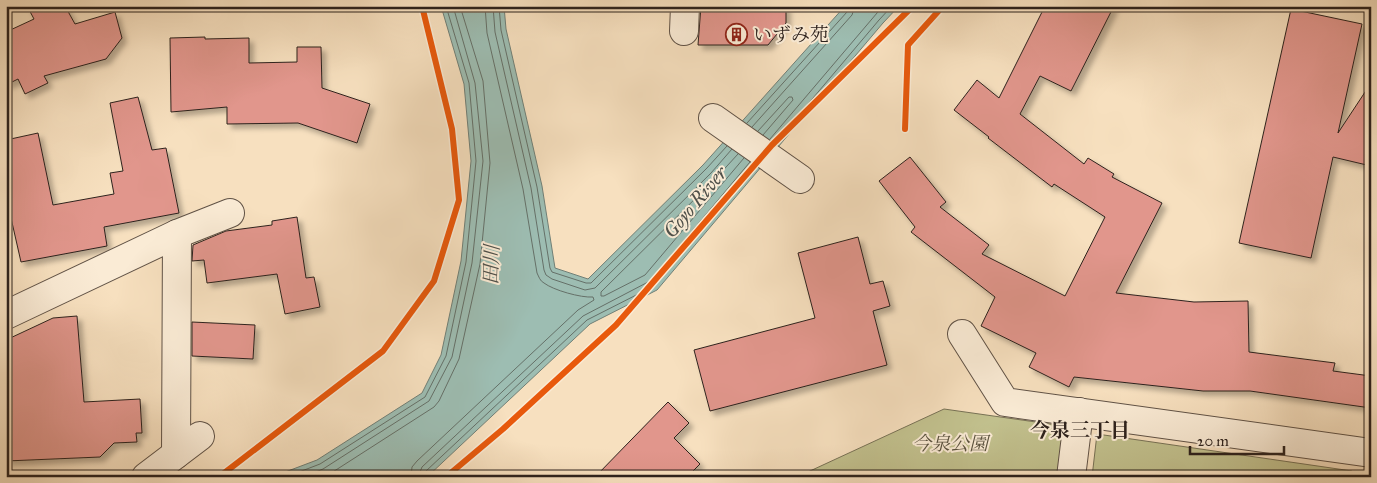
<svg xmlns="http://www.w3.org/2000/svg" width="1377" height="483" font-family="'IM FELL Great Primer','Noto Serif JP',serif">
<style>
.green{fill:#c2c18e;stroke:#787256}
.water{fill:#9dbdb2;stroke:#707f76}
.lines{fill:none;stroke-linecap:round;stroke-linejoin:round}
.shore{stroke:#657068;stroke-width:1}
.building{fill:#e1968c;stroke:#2d221d;filter:url(#shadow)}
.street-casing{stroke:#605246;stroke-width:30}
.street{stroke:#faebd5;stroke-width:28}
.cycleway-casing{stroke:#faebd5;stroke-width:9}
.cycleway{stroke:#e8590c;stroke-width:6}
.labels{text-anchor:middle;stroke-width:4;stroke-linejoin:round;paint-order:stroke}
.poi-label{font-size:19px;fill:#2d221d;stroke:#faebd5;text-anchor:start}
.park-label{font-size:19px;font-style:italic;fill:#5a523f;stroke:#faebd5}
.water-label{font-size:20px;font-style:italic;fill:#4f504a;stroke:#faebd5}
.neighbourhood-label{font-size:20px;font-weight:bold;fill:#2d221d;stroke:#faebd5}
</style>
<defs>
<filter id="shadow"><feDropShadow dx="4.5" dy="4.5" stdDeviation="2.5" flood-color="#0004"/></filter>
</defs>
<rect width="100%" height="100%" fill="#f7e0bf"/>
<filter id="stains"><feTurbulence type="fractalNoise" baseFrequency=".004" numOctaves="4"/><feColorMatrix values="0 0 0 0 .2 0 0 0 0 .09 0 0 0 0 .02 0 0 0 .5 -.17"/></filter>
<radialGradient id="worn" r=".72"><stop offset=".6" stop-color="#630" stop-opacity="0"/><stop offset="1" stop-color="#630" stop-opacity=".3"/></radialGradient>
<!-- green -->
<g class="green">
<path d="M944,409L1064,426L1057,477H797Z"/>
<path d="M1097,434L1352,471L1351,477H1092Z"/>
</g>
<!-- water -->
<path class="water" d="M441,6H504L506,29L542,186L555,268L588,279L703,165L845,6H899L883,23L657,290L590,324L427,477H272L317,460L422,393L441,355L461,261L471,161L464,84Z"/>
<g class="lines">
<!-- shore -->
<g class="shore">
<path d="M493,6L495,32L531,188L544,270L546,275L552,279L585,290L595,288L711,173L732,149"/>
<path d="M499,6L501,30L537,187L550,268L552,272L586,283H591L707,168L727,146"/>
<path d="M747,123L847,12L849,6"/>
<path d="M752,127L852,15L855,6"/>
<path d="M758,131L789,97H792L793,100L763,135"/>
<path d="M770,139L883,6"/>
<path d="M775,143L879,20L892,6"/>
<path d="M738,154L716,178L601,292V296H604L645,275L744,158"/>
<path d="M286,477L320,464L425,397L446,356L466,262L476,161L469,83L446,6"/>
<path d="M304,477L323,469L429,401L452,357L472,263L483,161L475,83L453,6"/>
<path d="M325,477L434,407L439,401L459,359L480,264L490,163L483,81L460,6"/>
<path d="M411,477L412,467L417,461L578,310L594,300L593,297C581,298 553,290 544,283C540,281 539,277 537,273L523,189L487,33L485,6"/>
<path d="M418,477L422,467L583,316L650,281L750,162"/>
<path d="M425,477L426,471L587,320L654,286L755,166"/>
</g>
</g>
<!-- building -->
<g class="building">
<path d="M27,6H65L75,24L115,12L122,38L106,59L44,76L48,83L25,94L18,79L6,85V32L34,19Z"/>
<path d="M701,6H786V23L768,45H698Z"/>
<path d="M1045,6H1114L1071,91L1040,76L1020,114L1084,164L1088,158L1114,174L1112,177L1162,203L1116,293L1194,302L1248,301L1249,352L1335,363L1333,371L1371,376V408L1250,391H1203L1074,377L1069,387L1029,367L1036,353L981,326L995,297L911,232L915,227L879,181L910,157L946,202L940,207L989,245L982,254L1065,296L1105,217L1054,184L1052,187L988,138L989,137L954,110L977,80L999,98Z"/>
<path d="M1291,9L1362,24L1338,133L1371,83V166L1333,157L1311,258L1239,243Z"/>
<path d="M205,37V39L249,38V63L297,62V47H321L322,88L370,104L357,143L298,123L227,124V107L171,112L170,38Z"/>
<path d="M138,97L152,150L166,148L179,213L104,227L107,246L21,262L6,196V140L38,133L53,205L114,194L110,173L123,171L110,103Z"/>
<path d="M297,217L306,278L314,277L320,307L285,314L277,274L207,283L204,260L192,261L193,245L226,231L272,225V221Z"/>
<path d="M858,237L870,284L883,281L890,306L873,311L887,365L710,411L694,350L815,318L798,253Z"/>
<path d="M77,316L84,402L140,399L142,433H136L137,442L114,443L100,457L6,461V340L53,318Z"/>
<path d="M192,322L255,325L253,359L192,356Z"/>
<path d="M668,402L689,423L674,438L700,464L687,477H595Z"/>
</g>
<g class="lines">
<defs>
<g id="street">
<path d="M684,31L685,6"/>
<path d="M713,118L800,179"/>
<path d="M6,315L177,234L230,213"/>
<path d="M962,334L1005,402L1371,453"/>
<path d="M176,454L177,234"/>
<path d="M146,477L200,436"/>
<path d="M1071,477L1079,412"/>
</g>
</defs>
<!-- street casing -->
<use href="#street" class="street-casing"/>
<!-- street -->
<use href="#street" class="street"/>
<defs>
<g id="cycleway">
<path d="M905,129L908,45L943,6"/>
<path d="M219,477L383,351L434,281L459,200L452,129L422,6"/>
<path d="M446,477L503,429L616,325L772,145L913,6"/>
</g>
</defs>
<!-- cycleway casing -->
<use href="#cycleway" class="cycleway-casing"/>
<!-- cycleway -->
<use href="#cycleway" class="cycleway"/>
</g>
<!-- icons -->
<defs>
<symbol id="building-ring" viewBox="-11 -11 22 22"><circle r="9.5" fill="#faebd5" stroke="#8f2418" stroke-width="1.5"/><path d="M-4-6H4V6H1V3H-1V6H-4ZM-2.5-4.3h1.7v1.8h-1.7ZM.8-4.3h1.7v1.8H.8ZM-2.5-1h1.7V.8h-1.7ZM.8-1h1.7V.8H.8Z" fill="#8f2418"/></symbol>
</defs>
<g fill-rule="evenodd">
<use href="#building-ring" x="724" y="22" width="25" height="25"/>
</g>
<g class="labels">
<!-- poi labels -->
<g class="poi-label">
<text x="753" y="41">いずみ苑</text>
</g>
<!-- park labels -->
<g class="park-label">
<text x="950" y="450">今泉公園</text>
</g>
<!-- water labels -->
<g class="water-label">
<text transform="translate(695 202) rotate(-50)" y="7">Goyo River</text>
<text transform="translate(491 265) rotate(-88)" y="7">田川</text>
</g>
<!-- neighbourhood labels -->
<g class="neighbourhood-label">
<text x="1080" y="437">今泉三丁目</text>
</g>
</g>
<!-- margin -->
<rect width="1377" height="483" fill="none" stroke="#f7e0bf" stroke-width="25"/>
<rect x="8" y="8" width="1362" height="468" fill="none" stroke="#2d221d" stroke-width="2.5"/>
<rect x="12" y="12" width="1352" height="458" fill="none" stroke="#2d221d"/>
<!-- scale -->
<path d="M1190 446v8h94v-8" fill="none" stroke="#2d221d" stroke-width="2.5"/>
<text x="1197" y="446" font-size="15" fill="#2d221d" stroke="#faebd5" stroke-width="4" paint-order="stroke">20 m</text>
<rect width="100%" height="100%" filter="url(#stains)"/>
<rect width="100%" height="100%" fill="url(#worn)"/>
</svg>
